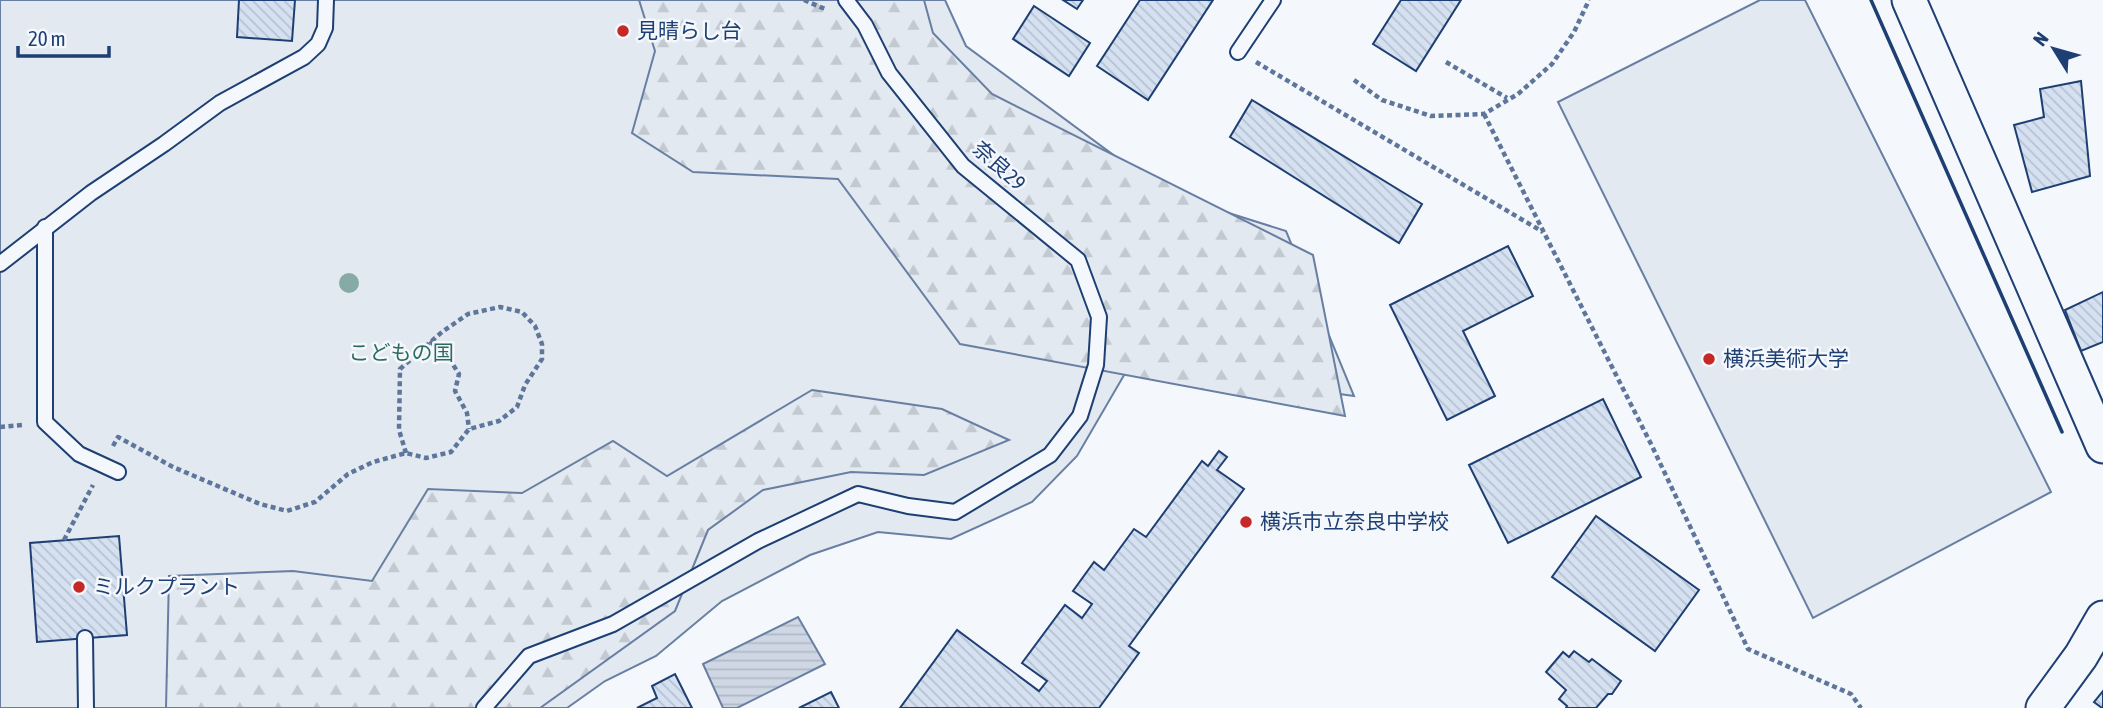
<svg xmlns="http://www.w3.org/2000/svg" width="2103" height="708" font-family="'Asap Condensed','Noto Sans JP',sans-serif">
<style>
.green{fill:#e3e9f0;stroke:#687fa3;stroke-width:2}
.forest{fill:url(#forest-firs);stroke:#687fa3;stroke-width:2}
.water{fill:url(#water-rules);stroke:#687fa3;stroke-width:2}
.building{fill:url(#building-back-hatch);stroke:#1d3f73;stroke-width:2}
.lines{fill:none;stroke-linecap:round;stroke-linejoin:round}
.service-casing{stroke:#1d3f73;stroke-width:18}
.tertiary-casing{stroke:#1d3f73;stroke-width:37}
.path{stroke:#5e769c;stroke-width:4.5;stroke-dasharray:5 3.5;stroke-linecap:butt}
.service{stroke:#f4f7fb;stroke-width:14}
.tertiary{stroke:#f4f7fb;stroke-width:33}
.wall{stroke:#1d3f73;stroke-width:3.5}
.tree{fill:#86aba6}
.poi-dot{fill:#c62828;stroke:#f4f7fb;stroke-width:2.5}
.labels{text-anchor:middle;stroke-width:5;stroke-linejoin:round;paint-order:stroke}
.poi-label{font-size:21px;fill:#1d3f73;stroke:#f4f7fb;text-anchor:start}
.street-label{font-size:21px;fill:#1d3f73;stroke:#f4f7fb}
.park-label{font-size:21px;fill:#2c6c60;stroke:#f4f7fb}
</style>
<defs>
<pattern id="forest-firs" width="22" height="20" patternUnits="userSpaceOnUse" patternTransform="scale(1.75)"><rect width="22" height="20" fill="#e3e9f0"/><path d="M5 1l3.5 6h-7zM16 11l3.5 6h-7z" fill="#c2c9d1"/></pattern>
<pattern id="water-rules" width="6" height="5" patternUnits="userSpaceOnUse" patternTransform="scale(1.75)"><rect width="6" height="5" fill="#cfd7e4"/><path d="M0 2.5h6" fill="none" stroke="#b1bac7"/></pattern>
<pattern id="building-back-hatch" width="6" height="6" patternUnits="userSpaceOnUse" patternTransform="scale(1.75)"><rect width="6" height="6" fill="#d5e0f0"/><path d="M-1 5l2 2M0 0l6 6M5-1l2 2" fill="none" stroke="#b6c1d1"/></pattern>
</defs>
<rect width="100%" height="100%" fill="#f4f7fb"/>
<!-- green -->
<g class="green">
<path d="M0,0H945L966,46L1165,193L1286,231L1354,396L1215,377L1127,370L1077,456L1032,502L951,539L878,532L810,555L722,601L656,656L605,681L567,708H0Z"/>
<path d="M1760,0H1805L2051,492L1813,618L1558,102Z"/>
</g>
<!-- forest -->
<g class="forest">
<path d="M639,0H924L933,33L992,94L1313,255L1345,416L960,344L838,179L693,172L632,133L655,51Z"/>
<path d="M812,390L942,409L1009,440L924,475L851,472L763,490L708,530L675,611L540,708H166L169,576L293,571L372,581L428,489L522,493L613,441L667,476Z"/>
</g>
<!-- water -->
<path class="water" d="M798,617L825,664L737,708H723L703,664Z"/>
<!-- building -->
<g class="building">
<path d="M239,0H295L292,41L237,37Z"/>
<path d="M1063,0H1083L1077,9Z"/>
<path d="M1140,0H1213L1148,100L1097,66Z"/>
<path d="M1401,0H1461L1416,71L1373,44Z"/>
<path d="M1034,6L1090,43L1069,76L1013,39Z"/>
<path d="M2081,81L2090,176L2032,192L2014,125L2044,117L2040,89Z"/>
<path d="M1252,100L1422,204L1399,243L1230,137Z"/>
<path d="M1508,246L1533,296L1463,331L1495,396L1447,420L1390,305Z"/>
<path d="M2103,292V342L2081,351L2065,310Z"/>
<path d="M1603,399L1641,477L1508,543L1469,465Z"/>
<path d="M1219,451L1227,457L1217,470L1244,489L1129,646L1139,653L1099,708H900L957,630L1039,691L1047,681L1022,663L1065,605L1082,618L1092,604L1073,591L1094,562L1104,570L1134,529L1146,537L1202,461L1208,466Z"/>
<path d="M1596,516L1699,590L1655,651L1552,577Z"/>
<path d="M119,536L127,635L37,642L30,543Z"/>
<path d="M1574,651L1589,662L1592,659L1621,681L1612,694H1608L1596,708H1566L1567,706L1559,699L1566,690L1546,672L1563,652L1569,657Z"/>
<path d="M675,674L692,708H637L657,698L652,686Z"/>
<path d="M2103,691V708H2102L2094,702Z"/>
<path d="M831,692L839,708H799Z"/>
</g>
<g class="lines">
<defs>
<g id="service">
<path d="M1238,52L1273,0"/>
<path d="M45,227V422L79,454L118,472"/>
<path d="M0,264L91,193L164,144L220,103L304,57L318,44L325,28L326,0"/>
<path d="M85,638L86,708"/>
<path d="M484,708L529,656L613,624L758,541L858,494L908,506L955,512L1050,455L1080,416L1096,365L1099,317L1078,260L963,166L889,73L865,25L846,0"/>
</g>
<g id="tertiary">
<path d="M1909,0L2103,446"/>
<path d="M2043,708L2081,656L2103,618"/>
</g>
</defs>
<!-- service casing -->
<use href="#service" class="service-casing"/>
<!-- tertiary casing -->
<use href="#tertiary" class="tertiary-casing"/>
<!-- path -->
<g class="path">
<path d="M804,0L825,9"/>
<path d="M1256,62L1543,232"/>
<path d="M1446,62L1507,98"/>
<path d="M1354,80L1382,100L1431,116L1484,114L1518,94L1552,64L1574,32L1589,0"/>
<path d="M1484,114L1652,446L1748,649L1851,694L1861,708"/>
<path d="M430,341L450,360L459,374L455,391L467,413L469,429"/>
<path d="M0,427L23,425"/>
<path d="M113,446L118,437L173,467L260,504L287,511L315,502L348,474L373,462L406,453L426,458L451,452L469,429L499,421L517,407L525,385L542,359V344L535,326L522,312L500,307L468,314L442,332L400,369L399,430L406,453"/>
<path d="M64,540L93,485"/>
</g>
<!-- service -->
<use href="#service" class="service"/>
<!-- tertiary -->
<use href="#tertiary" class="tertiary"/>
<!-- wall -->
<path class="wall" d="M1871,0L2062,432"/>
</g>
<!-- trees -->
<circle class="tree" cx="349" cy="283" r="10"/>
<!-- markers -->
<g class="poi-dot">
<circle cx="623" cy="31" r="7"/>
<circle cx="1709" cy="359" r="7"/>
<circle cx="1246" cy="522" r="7"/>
<circle cx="79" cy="587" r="7"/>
</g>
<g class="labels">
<!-- poi labels -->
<g class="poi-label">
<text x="637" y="38">見晴らし台</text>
<text x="1723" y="366">横浜美術大学</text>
<text x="1260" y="529">横浜市立奈良中学校</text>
<text x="93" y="594">ミルクプラント</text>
</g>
<!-- street labels -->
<g class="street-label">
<text transform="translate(999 166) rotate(42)" y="7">奈良29</text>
</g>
<!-- park labels -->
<g class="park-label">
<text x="401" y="360">こどもの国</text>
</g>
</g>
<!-- north arrow -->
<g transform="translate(2054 49) rotate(307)" stroke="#f4f7fb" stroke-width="5" paint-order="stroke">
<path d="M0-5L12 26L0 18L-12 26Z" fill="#1d3f73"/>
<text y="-10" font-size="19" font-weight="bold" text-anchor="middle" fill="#1d3f73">N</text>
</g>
<!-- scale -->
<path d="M18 46v10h91v-10" fill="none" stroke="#1d3f73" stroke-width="3.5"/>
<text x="28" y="46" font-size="21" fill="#1d3f73" stroke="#f4f7fb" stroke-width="5" paint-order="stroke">20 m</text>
</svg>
